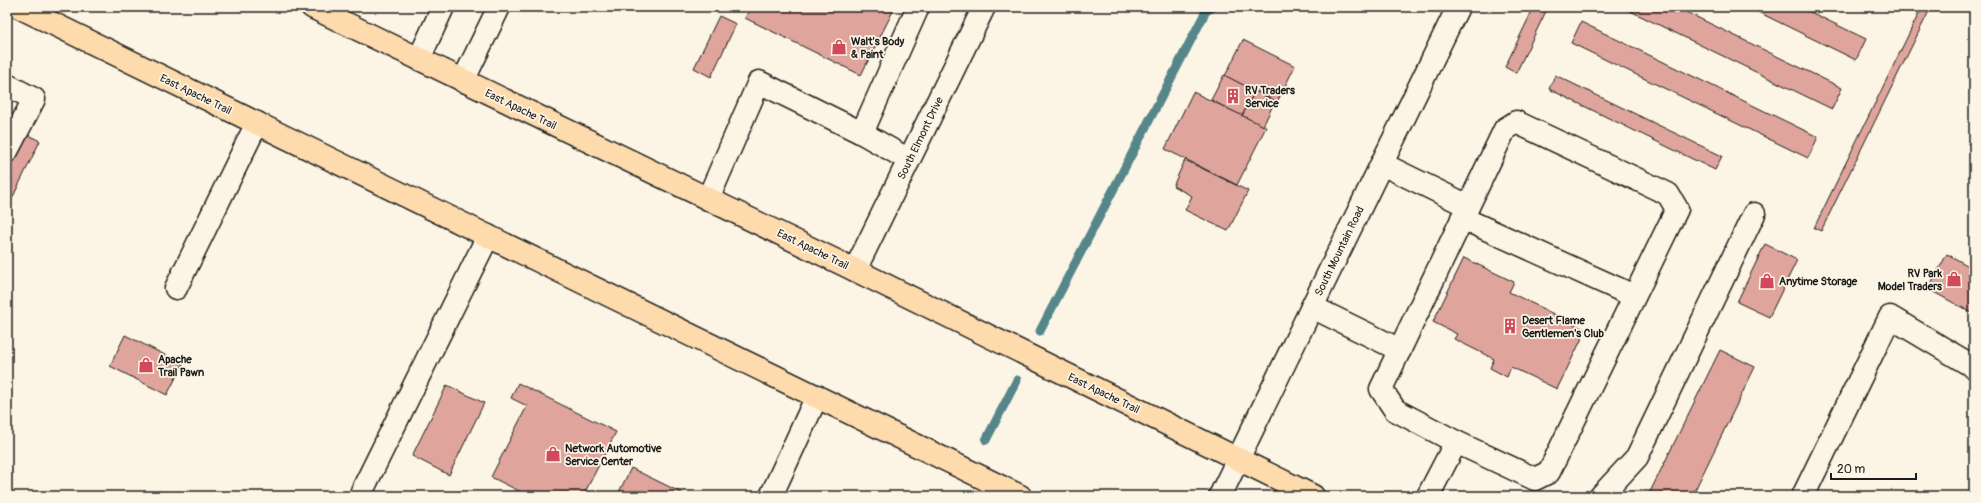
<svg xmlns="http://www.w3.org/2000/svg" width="1981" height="503" font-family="Pangolin,sans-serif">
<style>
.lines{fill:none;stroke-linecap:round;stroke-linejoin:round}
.stream{stroke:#55868a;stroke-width:9}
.building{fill:#dfa59c;stroke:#1c1c1c}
.minor-casing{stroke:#1c1c1c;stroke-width:25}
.major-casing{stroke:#1c1c1c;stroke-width:25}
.minor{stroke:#fcf5e5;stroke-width:22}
.major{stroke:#fedbac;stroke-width:22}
.labels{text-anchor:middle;stroke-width:3.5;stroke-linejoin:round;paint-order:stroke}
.poi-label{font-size:11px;font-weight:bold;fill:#1c1c1c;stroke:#fcf5e5;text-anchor:start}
.street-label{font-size:11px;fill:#1c1c1c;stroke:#fcf5e5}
</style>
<rect width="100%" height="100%" fill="#fcf5e5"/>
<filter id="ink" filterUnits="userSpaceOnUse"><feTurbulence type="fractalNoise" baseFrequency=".025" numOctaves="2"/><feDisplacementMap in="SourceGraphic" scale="8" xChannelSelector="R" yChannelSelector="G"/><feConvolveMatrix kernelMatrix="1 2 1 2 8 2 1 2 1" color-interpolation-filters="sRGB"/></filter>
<g filter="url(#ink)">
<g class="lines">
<!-- stream -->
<g class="stream">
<path d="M1040,331L1206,11L1213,7"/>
<path d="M986,440L1017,380"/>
</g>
</g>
<!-- building -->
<g class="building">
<path d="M751,7H895L861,75L745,18Z"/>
<path d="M1534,7H1548L1516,73L1505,67Z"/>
<path d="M1622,7H1676L1842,88L1832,109Z"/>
<path d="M1748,7H1800L1866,39L1856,60Z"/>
<path d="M1922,7H1931L1821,231L1814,228Z"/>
<path d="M719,16L736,24L711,77L694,68Z"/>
<path d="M1581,22L1818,137L1808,158L1571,43Z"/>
<path d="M1243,40L1295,66L1277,102L1225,76Z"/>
<path d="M1224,75L1255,91L1242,116L1211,100Z"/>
<path d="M1555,75L1722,156L1715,170L1549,89Z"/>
<path d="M1255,91L1275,101L1263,126L1242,116Z"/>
<path d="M1193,92L1266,127L1237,185L1165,149Z"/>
<path d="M26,134L40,141L7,209V172Z"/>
<path d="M1185,160L1248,191L1228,231L1185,210L1192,196L1173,186Z"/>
<path d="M1765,244L1797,260L1769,317L1737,302Z"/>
<path d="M1947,254L1974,269V314L1928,289Z"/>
<path d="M1464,258L1514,282L1509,292L1586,330L1557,389L1511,367L1507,377L1490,368L1494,359L1454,339L1457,334L1433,322Z"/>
<path d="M125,335L183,364L167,395L110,366Z"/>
<path d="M1720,350L1755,367L1692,496H1648Z"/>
<path d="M518,383L616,432L583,496H529L491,477L527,406L511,398Z"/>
<path d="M447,385L484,403L449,475L412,456Z"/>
<path d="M631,468L688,496H617Z"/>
</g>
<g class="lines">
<defs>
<g id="minor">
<path d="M419,59L443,7"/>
<path d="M463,81L499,7"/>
<path d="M7,85L34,99L7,151"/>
<path d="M1516,122L1668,194L1677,209L1549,472L1535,479L1456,442L1395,410L1381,389L1505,129Z"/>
<path d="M862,133L909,160"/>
<path d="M1382,164L1468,206"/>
<path d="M708,199L759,82L862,133L918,7"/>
<path d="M1462,218L1634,296"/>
<path d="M855,270L984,7"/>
<path d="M176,288L257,123"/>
<path d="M1312,307L1400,350"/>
<path d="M362,491L488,236"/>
<path d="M771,496L817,396"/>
<path d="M1220,496L1458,7"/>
<path d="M1428,496L1456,442"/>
<path d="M1601,496L1637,457L1754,214"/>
<path d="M1803,496L1890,317L1974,367"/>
</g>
<g id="major">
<path d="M19,7L1020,496"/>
<path d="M312,7L855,270L1313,496"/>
</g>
</defs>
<!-- minor casing -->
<use href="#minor" class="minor-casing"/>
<!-- major casing -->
<use href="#major" class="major-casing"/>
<!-- minor -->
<use href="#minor" class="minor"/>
<!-- major -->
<use href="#major" class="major"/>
</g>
</g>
<!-- icons -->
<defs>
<symbol id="shop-bare" viewBox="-9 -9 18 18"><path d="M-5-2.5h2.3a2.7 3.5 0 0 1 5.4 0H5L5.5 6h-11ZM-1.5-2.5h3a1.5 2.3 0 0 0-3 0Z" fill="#d1495b" stroke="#fcf5e5" stroke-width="2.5" paint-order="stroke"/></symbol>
<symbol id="building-bare" viewBox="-9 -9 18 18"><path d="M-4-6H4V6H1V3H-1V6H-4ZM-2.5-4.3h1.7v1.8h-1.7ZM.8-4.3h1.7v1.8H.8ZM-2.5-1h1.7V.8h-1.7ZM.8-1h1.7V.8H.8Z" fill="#d1495b" stroke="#fcf5e5" stroke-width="2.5" paint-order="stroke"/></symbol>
</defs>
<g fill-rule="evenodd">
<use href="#shop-bare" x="828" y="36" width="22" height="22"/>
<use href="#building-bare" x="1222" y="85" width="22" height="22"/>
<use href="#shop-bare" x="1943" y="268" width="22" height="22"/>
<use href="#shop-bare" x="1756" y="270" width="22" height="22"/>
<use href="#building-bare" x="1499" y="315" width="22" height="22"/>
<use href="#shop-bare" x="135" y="354" width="22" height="22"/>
<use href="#shop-bare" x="542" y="443" width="22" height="22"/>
</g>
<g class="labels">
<!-- poi labels -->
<g class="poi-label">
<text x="851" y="45">Walt's Body<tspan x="851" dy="13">&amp; Paint</tspan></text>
<text x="1245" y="94">RV Traders<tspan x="1245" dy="13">Service</tspan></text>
<text x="1942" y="277" text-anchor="end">RV Park<tspan x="1942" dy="13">Model Traders</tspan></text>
<text x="1779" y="285">Anytime Storage</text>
<text x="1522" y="324">Desert Flame<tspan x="1522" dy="13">Gentlemen's Club</tspan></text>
<text x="158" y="363">Apache<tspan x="158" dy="13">Trail Pawn</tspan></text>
<text x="565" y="452">Network Automotive<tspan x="565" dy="13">Service Center</tspan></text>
</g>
<!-- street labels -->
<g class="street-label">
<text transform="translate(196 94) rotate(26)" y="4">East Apache Trail</text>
<text transform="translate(521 109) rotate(26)" y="4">East Apache Trail</text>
<text transform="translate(920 138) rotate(-64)" y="4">South Elmont Drive</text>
<text transform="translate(813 249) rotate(26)" y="4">East Apache Trail</text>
<text transform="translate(1339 251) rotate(-64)" y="4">South Mountain Road</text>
<text transform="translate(1104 393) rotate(26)" y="4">East Apache Trail</text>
</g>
</g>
<!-- margin -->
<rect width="1981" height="503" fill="none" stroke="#fcf5e5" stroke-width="24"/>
<rect x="12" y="12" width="1957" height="479" fill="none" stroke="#1c1c1c" stroke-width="1.5" filter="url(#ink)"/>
<!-- scale -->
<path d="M1831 473v6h85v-6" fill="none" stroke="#1c1c1c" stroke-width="2"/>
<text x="1837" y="473" font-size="12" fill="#1c1c1c" stroke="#fcf5e5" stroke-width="3" paint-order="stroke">20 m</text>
</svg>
